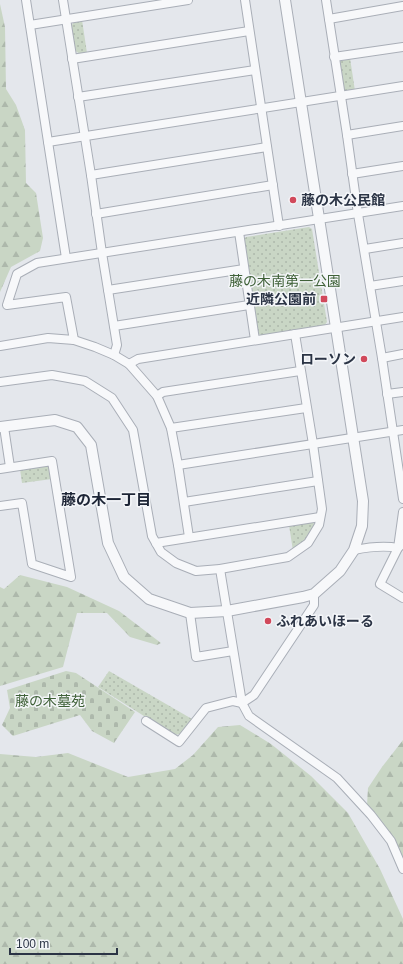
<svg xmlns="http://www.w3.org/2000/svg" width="403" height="964" font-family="Helvetica,'Noto Sans JP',sans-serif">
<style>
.grass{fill:url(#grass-dots)}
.forest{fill:url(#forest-firs)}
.cemetery{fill:url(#cemetery-stones)}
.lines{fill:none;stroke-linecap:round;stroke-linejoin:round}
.minor-casing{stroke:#a9aeb7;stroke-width:10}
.tertiary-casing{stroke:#a9aeb7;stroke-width:12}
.minor{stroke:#f7f8fa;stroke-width:8}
.tertiary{stroke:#f7f8fa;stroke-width:10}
.poi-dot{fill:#d1495b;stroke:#f4f6f9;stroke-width:1.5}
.labels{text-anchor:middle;stroke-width:3;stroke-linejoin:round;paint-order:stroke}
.poi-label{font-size:14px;font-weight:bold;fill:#2b3445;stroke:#f4f6f9;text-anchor:start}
.park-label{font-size:14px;fill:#3f6138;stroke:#f4f6f9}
.neighbourhood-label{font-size:15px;font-weight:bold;fill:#1d2536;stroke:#f4f6f9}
</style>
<defs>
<pattern id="grass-dots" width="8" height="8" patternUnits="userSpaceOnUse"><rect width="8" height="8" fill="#c9d6c5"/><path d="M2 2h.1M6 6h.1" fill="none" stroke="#adb8ab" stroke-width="1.8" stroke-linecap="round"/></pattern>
<pattern id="forest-firs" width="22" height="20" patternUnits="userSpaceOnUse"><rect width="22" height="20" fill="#c9d6c5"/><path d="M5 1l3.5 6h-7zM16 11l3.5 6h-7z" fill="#adb8ab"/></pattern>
<pattern id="cemetery-stones" width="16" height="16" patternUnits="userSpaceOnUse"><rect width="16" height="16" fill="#c9d6c5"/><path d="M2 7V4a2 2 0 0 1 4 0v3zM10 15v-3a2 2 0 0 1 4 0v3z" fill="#adb8ab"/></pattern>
</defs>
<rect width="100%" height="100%" fill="#e4e7ec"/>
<!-- grass -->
<g class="grass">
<path d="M82,20L87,53L80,54L74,50L71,26L75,21Z"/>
<path d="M350,58L355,91L347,92L342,88L339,63L341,59Z"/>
<path d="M309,227L312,229L327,322L324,326L263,336L257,333L243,240L246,237Z"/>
<path d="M46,465L50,468L52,479L22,483L20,469Z"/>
<path d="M312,521L315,525L305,541L293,551L289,525Z"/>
<path d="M109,671L192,719L181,734L174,735L98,687Z"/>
</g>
<!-- forest -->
<g class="forest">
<path d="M0,4L5,27L6,89L16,105L25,130L26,183L36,193L43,238L40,251L11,267L0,292Z"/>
<path d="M20,575L67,587L119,611L161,643L157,645L130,637L107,613H77L63,667L0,686V587L4,589Z"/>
<path d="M240,725L271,744L311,776L348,813L380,869L403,919V964H0V754L36,757L68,753L128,777L175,769L193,755L218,727Z"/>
<path d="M403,740V861L367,805L368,788L382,767Z"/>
</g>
<!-- cemetery -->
<path class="cemetery" d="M66,671L76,673L135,712L114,743L92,731L80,715L13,736L2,725L10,708L7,690Z"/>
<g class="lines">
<defs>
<g id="minor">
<path d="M26,0L66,258"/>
<path d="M63,0L91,175L102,253L117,345L114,355"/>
<path d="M245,0L279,226"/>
<path d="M326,0L347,135L358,214L382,358L403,499"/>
<path d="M329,19L403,6"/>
<path d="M30,25L188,0"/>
<path d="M334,57L403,47"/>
<path d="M72,59L249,31"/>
<path d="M78,97L255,70"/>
<path d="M347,135L403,126"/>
<path d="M48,142L403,86"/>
<path d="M352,174L403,166"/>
<path d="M91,175L267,147"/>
<path d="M96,214L273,185"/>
<path d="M239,232L255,340"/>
<path d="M365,249L403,243"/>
<path d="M370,286L403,281"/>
<path d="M108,290L244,269"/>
<path d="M114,326L249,305"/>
<path d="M74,340L66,297L7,305L17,274L37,263L403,206"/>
<path d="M0,346L48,338L74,340L95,347L114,355L129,364L157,396L171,428L178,465L189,537"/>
<path d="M382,358L403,354"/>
<path d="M129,364L138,359L403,317"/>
<path d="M0,382L52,375L85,381L112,398L133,430L152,536L161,552L176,563L196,571L220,569L288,557L308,543L319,525L322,509L313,444L295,334"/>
<path d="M387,394L403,392"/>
<path d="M157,396L163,392L300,371"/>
<path d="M4,427L10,467"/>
<path d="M171,428L306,408"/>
<path d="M178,465L403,430"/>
<path d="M0,469L52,461L71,577L32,564L22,503L0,506"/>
<path d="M184,502L318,481"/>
<path d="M403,512L398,548L380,584L403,598"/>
<path d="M156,543L320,517"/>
<path d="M354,550C369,547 384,545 398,548L402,544"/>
<path d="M220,569L242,703L249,716L337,778L371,815L391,841L403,869"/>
<path d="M190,613L196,657L233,651"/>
<path d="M146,721L179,742L206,708L233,701L242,703L254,695L314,605V594"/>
</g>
<path id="tertiary" d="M0,427L55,420L77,427L91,445L108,543L124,577L149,599L190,613L227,611L303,597L314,594L340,571L354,550L362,526L363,501L285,0"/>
</defs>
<!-- minor casing -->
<use href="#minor" class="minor-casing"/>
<!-- tertiary casing -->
<use href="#tertiary" class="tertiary-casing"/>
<!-- minor -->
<use href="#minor" class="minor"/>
<!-- tertiary -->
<use href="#tertiary" class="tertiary"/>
</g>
<!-- markers -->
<g class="poi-dot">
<circle cx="293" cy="200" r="4"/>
<rect x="320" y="295" width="8" height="8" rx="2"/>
<circle cx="364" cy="359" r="4"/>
<circle cx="268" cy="621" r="4"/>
</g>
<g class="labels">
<!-- poi labels -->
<g class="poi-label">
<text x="301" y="205">藤の木公民館</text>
<text x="316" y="304" text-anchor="end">近隣公園前</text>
<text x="356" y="364" text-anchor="end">ローソン</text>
<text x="276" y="626">ふれあいほーる</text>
</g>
<!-- park labels -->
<g class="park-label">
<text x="285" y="286">藤の木南第一公園</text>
<text x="50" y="706">藤の木墓苑</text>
</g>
<!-- neighbourhood labels -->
<g class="neighbourhood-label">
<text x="106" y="505">藤の木一丁目</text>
</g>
</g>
<!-- scale -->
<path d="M10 948v6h107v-6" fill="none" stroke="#2b3445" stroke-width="2"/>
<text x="16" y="948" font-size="12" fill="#2b3445" stroke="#f4f6f9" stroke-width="3" paint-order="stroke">100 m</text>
</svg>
